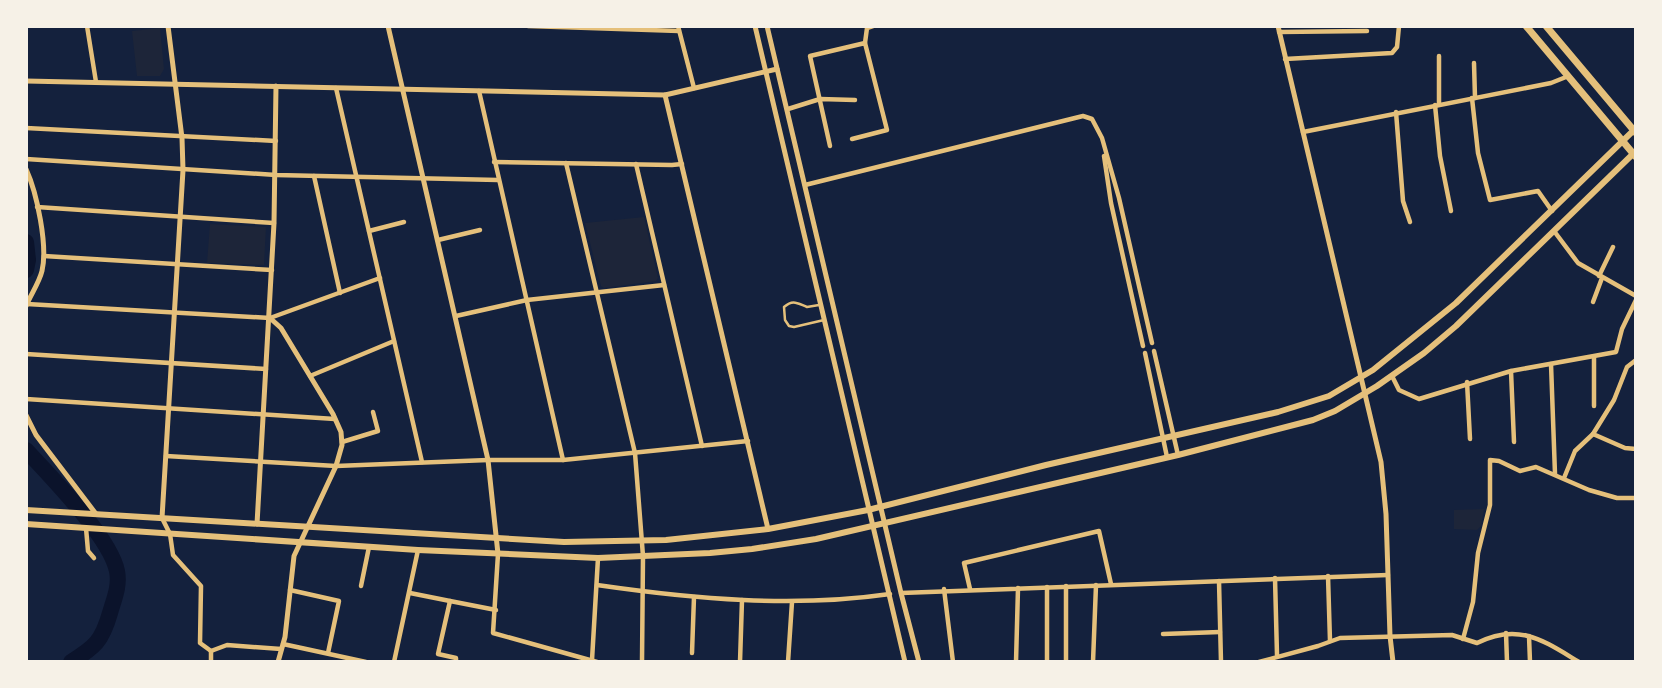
<svg xmlns="http://www.w3.org/2000/svg" width="1662" height="688" font-family="'IBM Plex Sans',sans-serif">
<style>
.green{fill:#1d2539}
.lines{fill:none;stroke-linecap:round;stroke-linejoin:round}
.river{stroke:#0b132b;stroke-width:16}
.service{stroke:#e5c07b;stroke-width:2.5}
.minor{stroke:#e5c07b;stroke-width:4.5}
.tertiary{stroke:#e5c07b;stroke-width:5}
.secondary{stroke:#e5c07b;stroke-width:6}
.trunk{stroke:#e5c07b;stroke-width:7}
</style>
<rect width="100%" height="100%" fill="#14213d"/>
<!-- green -->
<g class="green">
<path d="M160,28L164,69L160,76H137L132,31Z"/>
<path d="M644,217L658,278L656,281L604,288L601,286L585,223Z"/>
<path d="M210,224L266,227L264,265L207,263Z"/>
<path d="M1484,509L1481,526L1477,530L1454,529V510Z"/>
</g>
<g class="lines">
<!-- river -->
<g class="river">
<path d="M26,242L28,260L26,270"/>
<path d="M26,450C51,477 110,537 117,571C120,586 114,599 110,613C102,641 95,647 71,662"/>
</g>
<!-- service -->
<path class="service" d="M819,305L807,307C797,303 793,299 784,307L785,320L789,326L794,327L824,320"/>
<!-- minor -->
<g class="minor">
<path d="M87,26L96,82"/>
<path d="M528,26L679,31"/>
<path d="M678,26L694,88"/>
<path d="M1279,32L1367,31"/>
<path d="M865,43L867,28L873,26"/>
<path d="M1439,56V104"/>
<path d="M1285,59L1392,53L1397,47L1399,26"/>
<path d="M1474,63L1475,98"/>
<path d="M336,88L422,462"/>
<path d="M479,91L563,460"/>
<path d="M1472,98L1478,153L1490,200L1538,191L1552,211"/>
<path d="M1435,105L1440,156L1451,211"/>
<path d="M788,109L820,99L855,100"/>
<path d="M1396,112L1403,201L1410,222"/>
<path d="M26,128L276,141"/>
<path d="M1303,132L1551,83L1566,77"/>
<path d="M830,146L810,56L865,43L887,130L852,139"/>
<path d="M1104,156L1111,203L1143,346"/>
<path d="M26,159L276,175L498,180"/>
<path d="M494,162L672,165L682,164"/>
<path d="M566,163L635,453L643,556L642,662"/>
<path d="M636,164L702,446"/>
<path d="M314,176L340,293"/>
<path d="M805,185L1083,116L1092,119L1102,138L1119,198L1152,343"/>
<path d="M37,207L274,223"/>
<path d="M369,231L404,222"/>
<path d="M1554,231L1578,263L1636,296"/>
<path d="M438,240L480,230"/>
<path d="M44,256L272,270"/>
<path d="M1599,276L1613,247"/>
<path d="M1593,302L1602,278"/>
<path d="M27,304L270,318L380,278"/>
<path d="M456,316L527,300L664,285"/>
<path d="M1154,351L1178,455"/>
<path d="M1145,353L1167,457"/>
<path d="M26,354L266,369"/>
<path d="M1594,357V406"/>
<path d="M1636,360L1627,367L1614,400L1593,434L1625,448L1636,449"/>
<path d="M1551,364L1555,474"/>
<path d="M1511,371L1514,442"/>
<path d="M310,376L394,341"/>
<path d="M1392,376L1399,390L1419,399L1511,371L1616,352L1622,329L1636,300"/>
<path d="M1467,382L1470,439"/>
<path d="M26,399L335,419"/>
<path d="M342,442L378,431L373,412"/>
<path d="M166,456L336,466L488,460H563L748,441"/>
<path d="M1564,478L1575,451L1593,434"/>
<path d="M162,518L170,534L173,555L201,586L200,643L211,651L227,645L281,649"/>
<path d="M86,528L88,551L94,558"/>
<path d="M498,554L493,633L597,662"/>
<path d="M1328,576L1330,641"/>
<path d="M1275,578L1277,655"/>
<path d="M1219,581L1221,662"/>
<path d="M597,585C694,599 793,608 890,594"/>
<path d="M361,586L369,547"/>
<path d="M944,589L953,662"/>
<path d="M970,589L964,563L1099,531L1111,584"/>
<path d="M290,590L339,601L328,653"/>
<path d="M410,593L450,601"/>
<path d="M901,593L1388,575"/>
<path d="M1506,633L1507,662"/>
<path d="M1163,634L1220,632"/>
<path d="M1529,636L1530,662"/>
<path d="M1463,639L1473,602L1478,553L1490,505V460L1499,461L1520,471L1536,467L1589,490L1617,498H1636"/>
<path d="M283,644L366,662"/>
<path d="M692,653L694,597"/>
<path d="M592,660L598,558"/>
<path d="M211,662V651"/>
<path d="M394,662L418,550"/>
<path d="M456,662V658L438,654L450,601L496,610"/>
<path d="M740,662L742,600"/>
<path d="M788,662L792,602"/>
<path d="M1016,662L1018,588"/>
<path d="M1047,662V587"/>
<path d="M1066,662V586"/>
<path d="M1093,662L1096,585"/>
<path d="M1259,662L1318,646L1340,638L1452,635L1477,643C1519,622 1544,641 1579,662"/>
</g>
<!-- tertiary -->
<g class="tertiary">
<path d="M388,26L488,460L498,554"/>
<path d="M755,26L905,662"/>
<path d="M767,26L901,593L919,662"/>
<path d="M1278,26L1381,462L1386,514L1390,636L1393,662"/>
<path d="M26,81L665,95L777,69"/>
<path d="M665,95L768,529"/>
<path d="M26,169C37,193 48,246 42,271C39,283 31,294 26,306"/>
<path d="M270,318L281,328L333,414L341,432L342,445L336,466L294,556L285,637L278,662"/>
<path d="M26,415L36,435L96,514"/>
<path d="M162,518L183,170L182,138L168,26"/>
<path d="M257,524L274,223L276,86"/>
</g>
<!-- secondary -->
<g class="secondary">
<path d="M26,510L564,542L666,540L768,529L868,510L1046,465L1278,412L1329,396L1373,370L1456,303L1634,130"/>
<path d="M26,524L418,550L598,558L710,553L752,549L816,539L1178,455L1313,420L1335,411L1377,386L1424,353L1456,326L1636,151"/>
</g>
<!-- trunk -->
<g class="trunk">
<path d="M1526,26L1636,157"/>
<path d="M1546,26L1636,133"/>
</g>
</g>
<!-- border -->
<rect width="1662" height="688" fill="none" stroke="#f6f1e7" stroke-width="56"/>
</svg>
